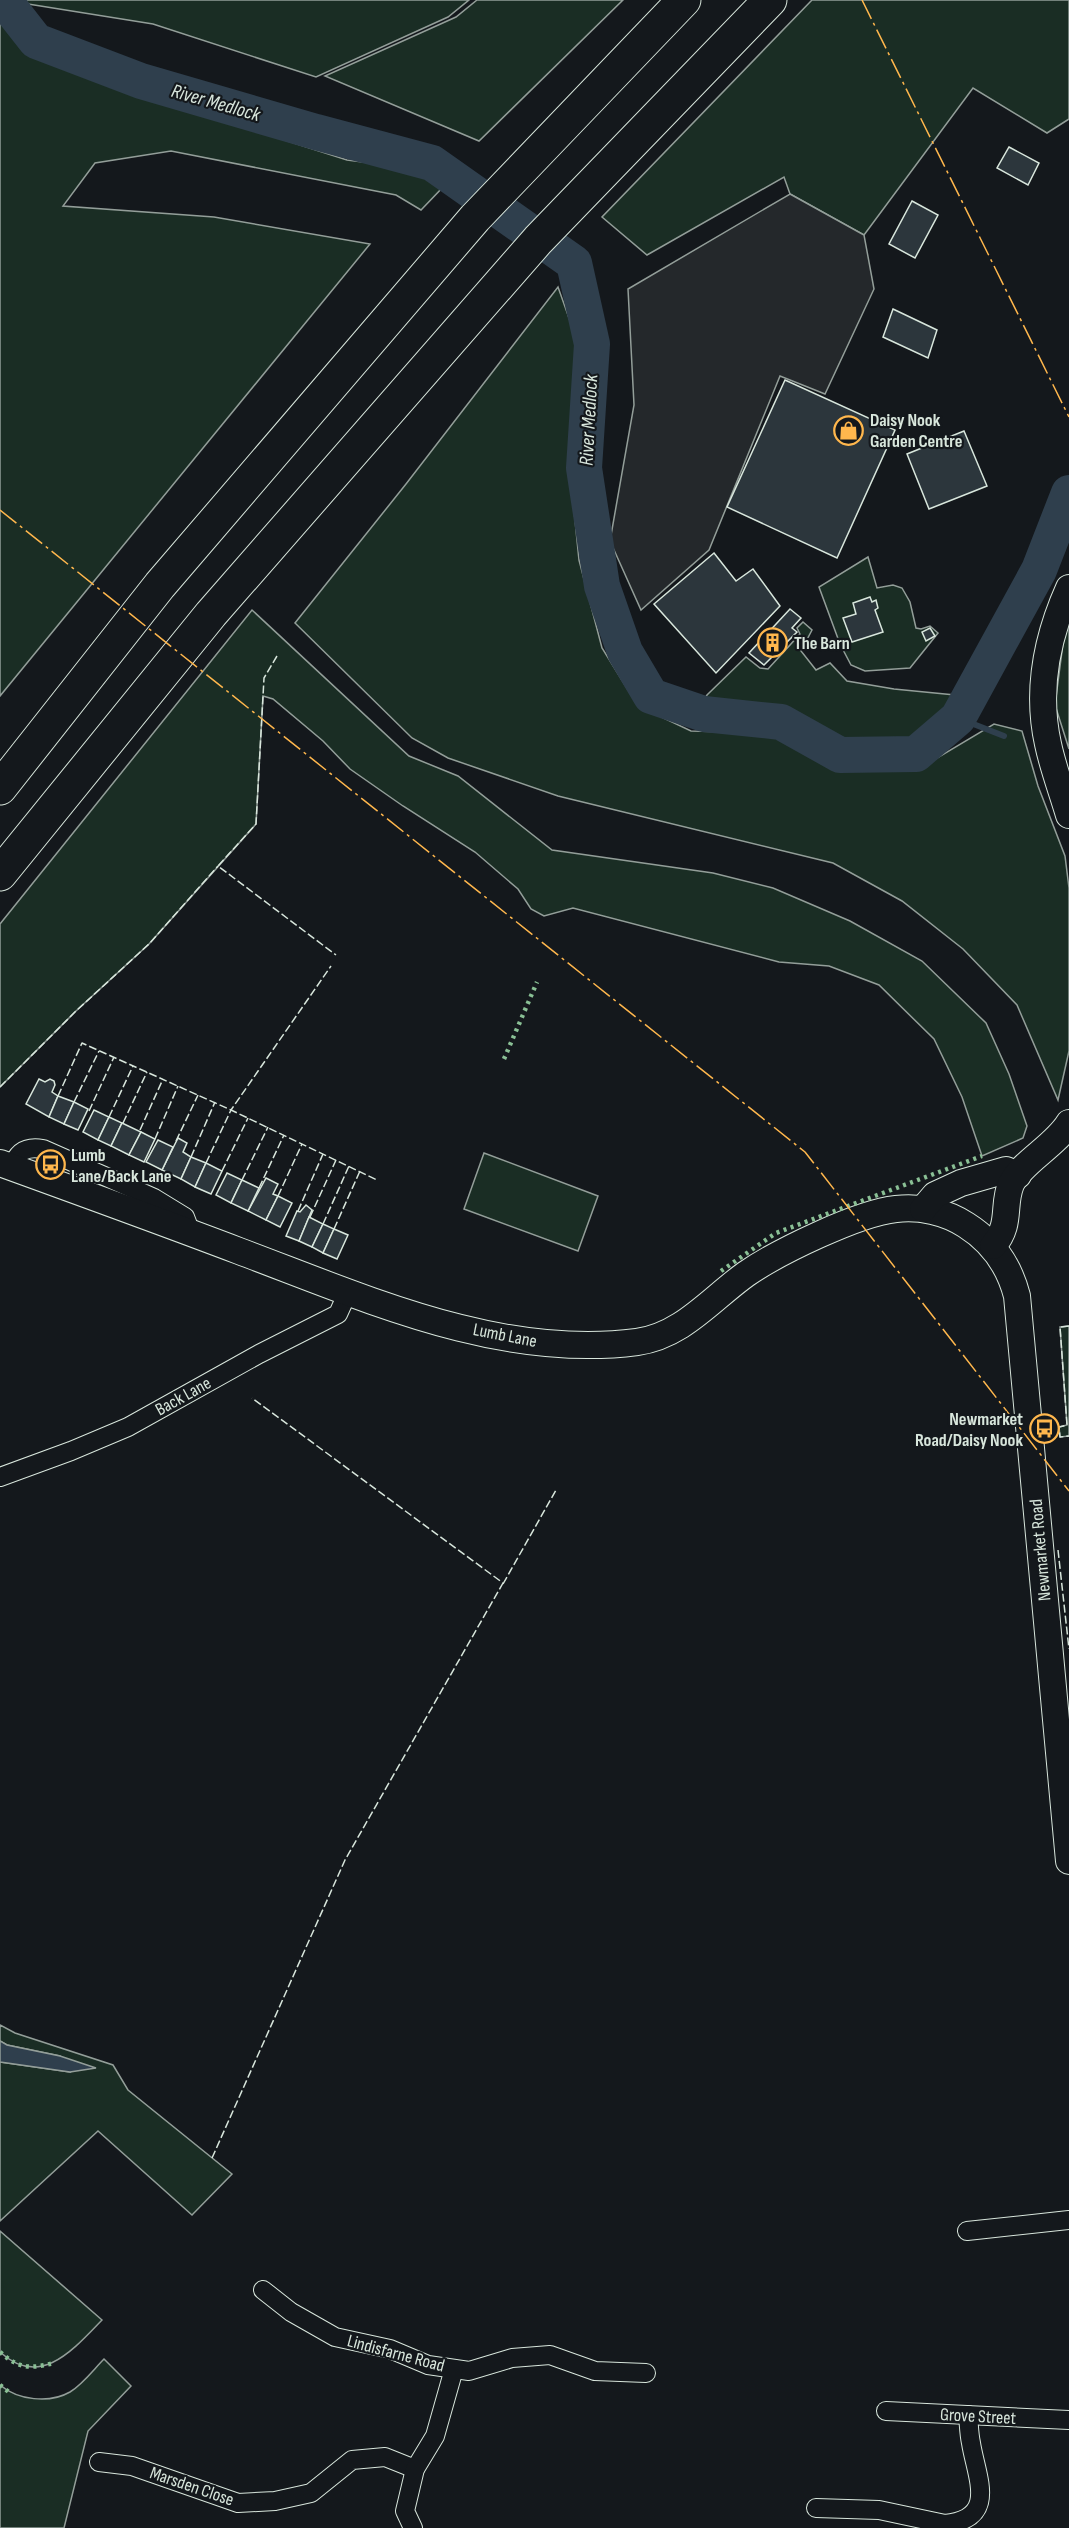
<svg xmlns="http://www.w3.org/2000/svg" width="1069" height="2528" font-family="'Sofia Sans Condensed',sans-serif">
<style>
.green{fill:#1a2d24;stroke:#939e99;stroke-width:1.5}
.parking{fill:#24282b;stroke:#939e99;stroke-width:1.5}
.water{fill:#2f3f4d;stroke:#939e99;stroke-width:1.5}
.lines{fill:none;stroke-linecap:round;stroke-linejoin:round}
.stream{stroke:#2f3f4d;stroke-width:6}
.river{stroke:#2f3f4d;stroke-width:36}
.building{fill:#2c363c;stroke:#d8e6dc;stroke-width:1.5}
.street-casing{stroke:#d8e6dc;stroke-width:20}
.secondary-casing{stroke:#d8e6dc;stroke-width:28}
.highway-casing{stroke:#d8e6dc;stroke-width:35}
.street{stroke:#14181c;stroke-width:18}
.secondary{stroke:#14181c;stroke-width:26}
.highway{stroke:#14181c;stroke-width:33}
.hedge{stroke:#8ac095;stroke-width:4.5;stroke-dasharray:3 4.5;stroke-linecap:butt}
.fence{stroke:#d8e6dc;stroke-width:1.5;stroke-dasharray:8 3;stroke-linecap:butt}
.power{stroke:#ffb74d;stroke-width:1.5;stroke-dasharray:21 4.5 3 4.5;stroke-linecap:butt}
.labels{text-anchor:middle;stroke-width:4.5;stroke-linejoin:round;paint-order:stroke}
.poi-label{font-size:18px;font-weight:bold;fill:#d8e6dc;stroke:#14181c;text-anchor:start}
.street-label{font-size:18px;fill:#d8e6dc;stroke:#14181c}
.water-label{font-size:20px;font-style:italic;fill:#d8e6dc;stroke:#14181c}
</style>
<rect width="100%" height="100%" fill="#14181c"/>
<!-- green -->
<g class="green">
<path d="M3,0H469L448,17L316,77L153,24Z"/>
<path d="M477,0H623L479,141L325,76L456,17Z"/>
<path d="M812,0H1069V119L1047,133L973,88L864,235L790,194L784,177L647,255L602,217Z"/>
<path d="M0,15L8,21L32,51L191,110L347,160L418,169L443,187L421,210L396,195L171,151L95,163L63,206L214,217L370,244L0,696Z"/>
<path d="M558,287L580,349L569,460L579,560L602,648L638,706L691,731L774,733L832,767L917,770L994,724L1022,731L1038,786L1065,856L1069,888V1051L1058,1100L1017,1005L963,949L902,901L833,863L558,796L448,758L412,738L295,623L406,484Z"/>
<path d="M868,557L877,588L893,585L902,588L910,602L916,628L921,629L930,626L938,633L910,668L865,671L851,665L840,644L819,587Z"/>
<path d="M252,610L409,756L458,776L552,850L713,873L773,888L850,921L922,961L986,1023L1009,1074L1027,1126L1023,1138L982,1156L962,1097L934,1039L879,985L829,966L779,962L573,908L544,916L531,909L518,889L475,852L403,806L350,769L323,741L273,699L263,696L256,824L149,944L76,1011L0,1087V924Z"/>
<path d="M1069,621V749L1055,705L1065,628Z"/>
<path d="M803,622L812,630L801,651L816,670L830,663L847,681L894,689L955,695L962,701L942,721L905,744L866,745L846,742L819,728L770,713L700,706L707,695L746,657L760,668L768,669L800,634L797,628Z"/>
<path d="M484,1153L598,1196L578,1251L464,1209Z"/>
<path d="M1069,1326V1436L1060,1437L1059,1427L1067,1425L1060,1327Z"/>
<path d="M0,2025L15,2033L113,2065L128,2090L232,2174L192,2215L98,2131L0,2221V2062L70,2072L60,2056L7,2045L0,2041Z"/>
<path d="M0,2231L102,2320C73,2350 40,2389 0,2352Z"/>
<path d="M104,2359L131,2386L88,2431L64,2528H0V2385C18,2400 49,2404 70,2392C83,2384 94,2369 104,2359Z"/>
</g>
<!-- parking -->
<path class="parking" d="M790,194L864,235L874,289L825,394L780,376L709,550L641,610L610,541L634,405L628,289Z"/>
<!-- water -->
<path class="water" d="M0,2041L7,2045L60,2056L96,2068L70,2072L0,2062Z"/>
<g class="lines">
<!-- stream -->
<path class="stream" d="M958,718L1004,736"/>
<!-- river -->
<path class="river" d="M8,0L7,4L36,41L141,81L316,132L432,163L574,263L592,344L584,468L602,586L625,652L651,696L704,714L781,722L840,755L916,754L958,718L1039,570L1069,493"/>
</g>
<!-- building -->
<g class="building">
<path d="M1009,147L1039,163L1028,185L997,168Z"/>
<path d="M912,201L938,215L915,258L889,244Z"/>
<path d="M893,309L937,330L928,358L883,337Z"/>
<path d="M785,380L895,430L837,558L727,507Z"/>
<path d="M964,431L987,486L929,509L907,454Z"/>
<path d="M714,553L736,581L753,569L780,606L716,673L654,604Z"/>
<path d="M870,597L872,602L876,600L878,608L875,610L883,632L852,642L843,618L856,614L853,603Z"/>
<path d="M790,609L801,618L792,628L797,632L764,665L749,653Z"/>
<path d="M930,628L935,636L926,641L922,632Z"/>
<path d="M39,1079L45,1082L50,1079L54,1081L55,1085L52,1092L58,1096L49,1117L26,1104Z"/>
<path d="M58,1096L74,1102L64,1124L49,1117Z"/>
<path d="M74,1102L88,1109L78,1130L64,1124Z"/>
<path d="M94,1110L109,1117L98,1140L83,1132Z"/>
<path d="M109,1117L122,1123L111,1146L98,1140Z"/>
<path d="M122,1123L141,1132L129,1155L111,1146Z"/>
<path d="M141,1132L155,1139L144,1162L129,1155Z"/>
<path d="M178,1138L187,1143L183,1152L191,1157L181,1179L162,1170Z"/>
<path d="M158,1140L173,1147L162,1170L146,1162Z"/>
<path d="M191,1157L206,1163L195,1187L181,1179Z"/>
<path d="M206,1163L222,1171L211,1194L195,1187Z"/>
<path d="M227,1173L242,1180L231,1203L216,1195Z"/>
<path d="M266,1178L278,1184L273,1194L278,1196L266,1220L248,1211Z"/>
<path d="M242,1180L259,1188L248,1211L231,1203Z"/>
<path d="M278,1196L292,1203L280,1227L266,1220Z"/>
<path d="M306,1205L312,1210L299,1241L286,1236L297,1211L300,1212Z"/>
<path d="M309,1217L323,1224L312,1247L299,1241Z"/>
<path d="M323,1224L334,1229L323,1253L312,1247Z"/>
<path d="M334,1229L348,1235L337,1259L323,1253Z"/>
</g>
<g class="lines">
<defs>
<g id="street">
<path d="M12,1168C17,1151 26,1146 43,1149L154,1198L185,1217L191,1233"/>
<path d="M0,1477L71,1451L128,1427L259,1354L338,1314L348,1292"/>
<path d="M967,2231L1069,2220"/>
<path d="M263,2290L291,2312L335,2337L390,2349L428,2365L469,2371L512,2358L550,2355L595,2371L646,2373"/>
<path d="M886,2411L1069,2420"/>
<path d="M99,2462L132,2466L238,2503L275,2501L311,2493L352,2460L385,2457L415,2469"/>
<path d="M816,2508L879,2510L945,2524C999,2519 976,2476 971,2443C969,2434 969,2425 968,2415"/>
<path d="M413,2528L405,2511L415,2469L435,2436L454,2369"/>
</g>
<g id="secondary">
<path d="M1069,588C1047,637 1036,690 1048,744C1053,768 1062,791 1069,815"/>
<path d="M0,1163C80,1192 160,1221 239,1251C365,1298 500,1360 637,1342C682,1336 711,1299 746,1274C778,1252 858,1213 896,1209C920,1206 946,1212 966,1225C993,1242 1009,1265 1017,1296L1069,1861"/>
<path d="M923,1209L935,1195L961,1183L1006,1170L1018,1175"/>
<path d="M993,1246C1012,1224 1002,1206 1011,1184C1021,1163 1055,1146 1069,1123"/>
</g>
<g id="highway">
<path d="M0,788L160,585L475,218L684,0"/>
<path d="M0,874L211,614L538,240L770,0"/>
</g>
</defs>
<!-- street casing -->
<use href="#street" class="street-casing"/>
<!-- secondary casing -->
<use href="#secondary" class="secondary-casing"/>
<!-- highway casing -->
<use href="#highway" class="highway-casing"/>
<!-- street -->
<use href="#street" class="street"/>
<!-- secondary -->
<use href="#secondary" class="secondary"/>
<!-- highway -->
<use href="#highway" class="highway"/>
<!-- hedge -->
<g class="hedge">
<path d="M504,1059L537,982"/>
<path d="M721,1271L776,1233L982,1156"/>
<path d="M0,2352C19,2369 30,2369 54,2363"/>
<path d="M0,2385L10,2393"/>
</g>
<!-- fence -->
<g class="fence">
<path d="M277,656L264,678L256,824L218,866L336,955"/>
<path d="M0,1087L76,1011L149,944L218,866"/>
<path d="M58,1096L82,1043L231,1110L377,1180"/>
<path d="M74,1102L99,1051"/>
<path d="M89,1111L114,1057"/>
<path d="M109,1117L133,1066"/>
<path d="M123,1123L147,1072"/>
<path d="M140,1130L163,1079"/>
<path d="M155,1139L178,1086"/>
<path d="M176,1141L198,1095"/>
<path d="M191,1157L215,1102"/>
<path d="M206,1163L231,1110L331,966"/>
<path d="M222,1171L248,1118"/>
<path d="M242,1180L268,1127"/>
<path d="M259,1188L284,1135"/>
<path d="M278,1196L302,1144"/>
<path d="M298,1211L323,1154"/>
<path d="M310,1217L336,1160"/>
<path d="M323,1224L349,1166"/>
<path d="M334,1229L360,1171"/>
<path d="M1069,1326L1060,1327L1067,1425L1059,1427L1060,1437L1069,1436"/>
<path d="M1058,1550L1069,1649"/>
<path d="M503,1584L556,1490"/>
<path d="M212,2158L345,1860L503,1583L252,1398"/>
</g>
<!-- power -->
<g class="power">
<path d="M862,0L1069,417"/>
<path d="M0,510L805,1152L1069,1491"/>
</g>
</g>
<!-- icons -->
<defs>
<symbol id="shop-ring" viewBox="-11 -11 22 22"><circle r="9.5" fill="#14181c" stroke="#ffb74d" stroke-width="1.5"/><path d="M-5-2.5h2.3a2.7 3.5 0 0 1 5.4 0H5L5.5 6h-11ZM-1.5-2.5h3a1.5 2.3 0 0 0-3 0Z" fill="#ffb74d"/></symbol>
<symbol id="building-ring" viewBox="-11 -11 22 22"><circle r="9.5" fill="#14181c" stroke="#ffb74d" stroke-width="1.5"/><path d="M-4-6H4V6H1V3H-1V6H-4ZM-2.5-4.3h1.7v1.8h-1.7ZM.8-4.3h1.7v1.8H.8ZM-2.5-1h1.7V.8h-1.7ZM.8-1h1.7V.8H.8Z" fill="#ffb74d"/></symbol>
<symbol id="bus-ring" viewBox="-11 -11 22 22"><circle r="9.5" fill="#14181c" stroke="#ffb74d" stroke-width="1.5"/><path d="M-5-6H5V4H4V6H2V4H-2V6H-4V4H-5ZM-3.5-4V0h7V-4ZM-3.5 1.2v1.5H-2V1.2ZM2 1.2v1.5H3.5V1.2Z" fill="#ffb74d"/></symbol>
</defs>
<g fill-rule="evenodd">
<use href="#shop-ring" x="832" y="414" width="33" height="33"/>
<use href="#building-ring" x="756" y="626" width="33" height="33"/>
<use href="#bus-ring" x="34" y="1148" width="33" height="33"/>
<use href="#bus-ring" x="1028" y="1412" width="33" height="33"/>
</g>
<g class="labels">
<!-- poi labels -->
<g class="poi-label">
<text x="870" y="426">Daisy Nook<tspan x="870" dy="21">Garden Centre</tspan></text>
<text x="794" y="649">The Barn</text>
<text x="71" y="1161">Lumb<tspan x="71" dy="21">Lane/Back Lane</tspan></text>
<text x="1023" y="1425" text-anchor="end">Newmarket<tspan x="1023" dy="21">Road/Daisy Nook</tspan></text>
</g>
<!-- street labels -->
<g class="street-label">
<text transform="translate(505 1335) rotate(11)" y="6">Lumb Lane</text>
<text transform="translate(183 1396) rotate(-29)" y="6">Back Lane</text>
<text transform="translate(1040 1550) rotate(-95)" y="6">Newmarket Road</text>
<text transform="translate(396 2353) rotate(15)" y="6">Lindisfarne Road</text>
<text transform="translate(978 2416) rotate(3)" y="6">Grove Street</text>
<text transform="translate(192 2486) rotate(19)" y="6">Marsden Close</text>
</g>
<!-- water labels -->
<g class="water-label">
<text transform="translate(216 102) rotate(16)" y="7">River Medlock</text>
<text transform="translate(588 420) rotate(-87)" y="7">River Medlock</text>
</g>
</g>
</svg>
